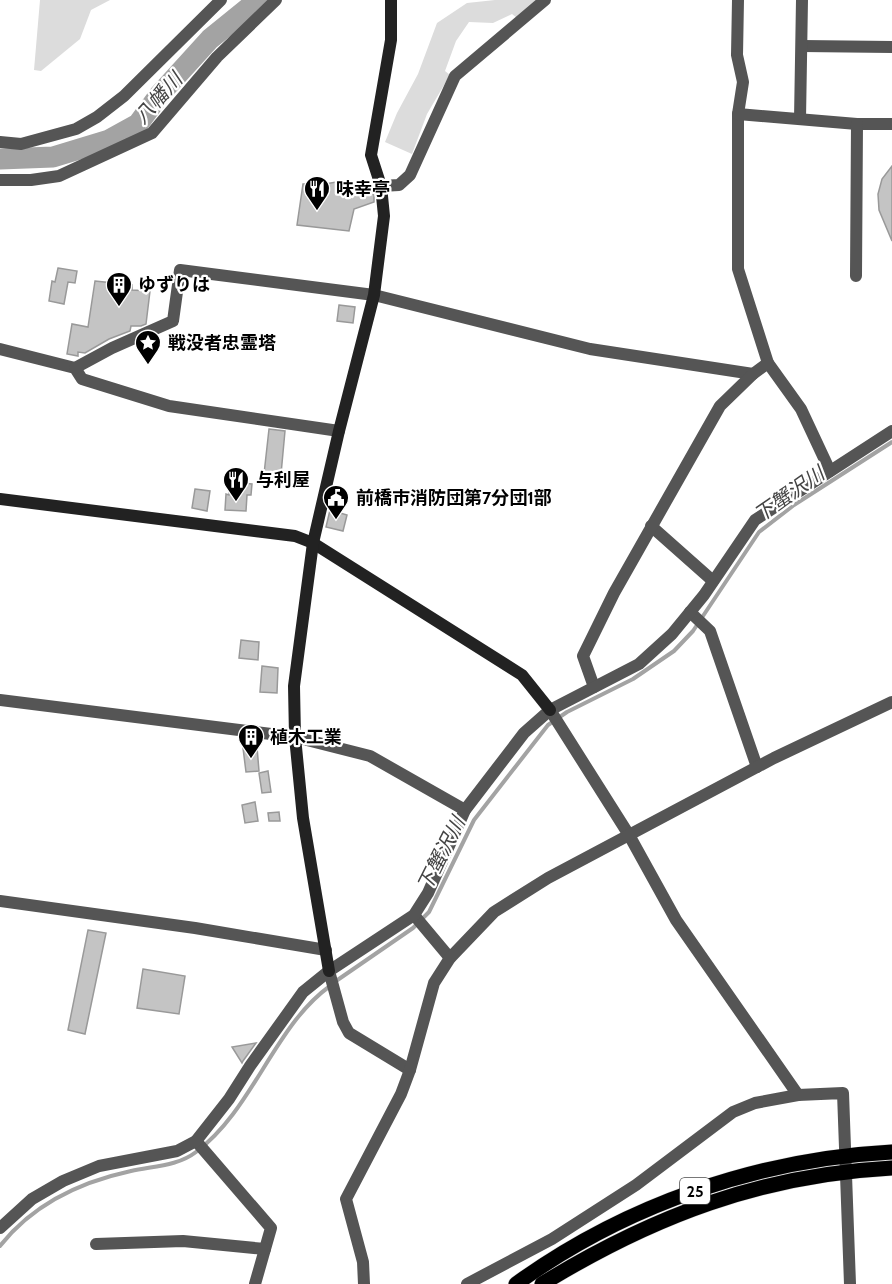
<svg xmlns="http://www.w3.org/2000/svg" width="892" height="1284" font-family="Cabin,'Noto Sans JP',sans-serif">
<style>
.green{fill:#dcdcdc}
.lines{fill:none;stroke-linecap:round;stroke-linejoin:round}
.stream{stroke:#a3a3a3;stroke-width:4}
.river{stroke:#a3a3a3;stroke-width:21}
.building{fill:#c4c4c4;stroke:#999;stroke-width:1.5}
.primary-casing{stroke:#dbdbdb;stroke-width:16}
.street{stroke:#555;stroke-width:12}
.secondary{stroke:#222;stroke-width:12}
.primary{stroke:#000;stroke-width:15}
.labels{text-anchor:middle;stroke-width:4.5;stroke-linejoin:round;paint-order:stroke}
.shield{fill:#fff;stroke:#4c4c4c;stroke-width:1.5}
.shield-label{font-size:16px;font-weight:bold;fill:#000}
.poi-label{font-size:18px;font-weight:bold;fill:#000;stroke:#fff;text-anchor:start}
.water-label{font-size:20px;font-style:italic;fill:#444;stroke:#fff}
</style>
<rect width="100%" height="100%" fill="#fff"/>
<!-- green -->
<g class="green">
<path d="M40,0H110L91,10L80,39L41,71L34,70Z"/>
<path d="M495,0H537L517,18L512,14L493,23L469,22L456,41L445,71L450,75L427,114L412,154L385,142L397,113L418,74L437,23L467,3Z"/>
</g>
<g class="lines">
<!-- stream -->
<g class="stream">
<path d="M336,981L413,928L429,912L474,820L548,725L567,712L633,679L674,651L693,631L759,532L794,505L892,442"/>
<path d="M0,1246C33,1204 80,1182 131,1171C154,1166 178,1166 196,1152C253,1110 274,1026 330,986"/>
</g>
<!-- river -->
<path class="river" d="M0,159L53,157L109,140L138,124L160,94L210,39L258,0"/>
</g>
<!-- building -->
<g class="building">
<path d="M892,166V241L879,210L878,194L882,179Z"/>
<path d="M342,181L374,194V202L354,209L349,231L297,225L303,184H325Z"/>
<path d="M58,268L77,271L75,283L68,282L64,304L49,301L52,281L55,282Z"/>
<path d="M95,281L132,285V290L150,291L146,324L141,326H131L130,331L109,339L85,353L78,352V356L67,354L72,324L88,327Z"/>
<path d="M339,305L355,307L353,323L337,321Z"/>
<path d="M269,429L285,431L280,485L263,483Z"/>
<path d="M230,482L252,484L251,495H247L246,511L225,510L226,494L229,495Z"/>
<path d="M195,489L210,491L207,511L192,508Z"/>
<path d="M330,510L347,515L343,531L326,527Z"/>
<path d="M241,640L259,642L258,660L239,658Z"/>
<path d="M262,666L278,668L277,693L260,692Z"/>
<path d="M257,747L259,771L246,772L243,748Z"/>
<path d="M268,771L271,792L262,793L259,773Z"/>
<path d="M255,802L258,821L245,823L242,805Z"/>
<path d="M279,812L280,821H269L268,813Z"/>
<path d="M88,930L106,933L85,1034L68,1030Z"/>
<path d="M143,969L185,976L179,1014L137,1008Z"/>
<path d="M256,1043L243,1061L242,1063L232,1047Z"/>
</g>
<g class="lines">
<defs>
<g id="primary">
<path d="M516,1284C625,1205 758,1159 892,1152"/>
<path d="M542,1284C653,1216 761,1175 892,1168"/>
</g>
</defs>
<!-- primary casing -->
<use href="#primary" class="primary-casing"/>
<!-- street -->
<g class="street">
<path d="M738,0L737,55L743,82L738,114V269L768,363"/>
<path d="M802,46L892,47"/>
<path d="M738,114L857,124H892"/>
<path d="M800,119L802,0"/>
<path d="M0,142L21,144L76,129L97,117L124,96L221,0"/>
<path d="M0,180H31L59,176L152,133L217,57L276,0"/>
<path d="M381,186L399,185L410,175L455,76L545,0"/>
<path d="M856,276L857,124"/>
<path d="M0,349L75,368L82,379L169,406L339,431"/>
<path d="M75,368L112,348L173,321L180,270L374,295L590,349L753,374"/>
<path d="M651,526L713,581"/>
<path d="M690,612L710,631L757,767"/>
<path d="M594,687L583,656L614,593L720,406L753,374L768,363L801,409L830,471"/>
<path d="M0,700L295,737L370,756L465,810"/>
<path d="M550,710L629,835L676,920L798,1095"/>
<path d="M0,901L195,928L326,950"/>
<path d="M414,915L450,958"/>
<path d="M329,971L343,1022L349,1033L410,1070"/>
<path d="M196,1141L271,1228L255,1284"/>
<path d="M0,1228L32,1199L63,1181L99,1166L177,1151L196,1141L229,1099L250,1066L303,992L329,971L414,915L428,893L465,810L524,733L550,710L639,664L672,634L704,595L755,520L892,431"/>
<path d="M96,1244L183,1241L265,1249"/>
<path d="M364,1284L363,1262L346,1199L401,1094L410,1070L434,983L450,958L494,912L548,878L774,758L892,702"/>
<path d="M467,1284L552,1239L636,1185L733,1112L755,1103L798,1095L843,1093L850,1284"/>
</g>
<!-- secondary -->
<g class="secondary">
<path d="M0,499L295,536L313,543L522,675L550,710"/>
<path d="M329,971L303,818L295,737L294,686L313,543L339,431L374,295L384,216L381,186L371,155L391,40V0"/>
</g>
<!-- primary -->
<use href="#primary" class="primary"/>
</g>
<!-- icons -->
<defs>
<symbol id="restaurant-pin" viewBox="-11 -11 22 30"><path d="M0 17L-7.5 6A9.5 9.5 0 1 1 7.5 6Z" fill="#000" stroke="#fff"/><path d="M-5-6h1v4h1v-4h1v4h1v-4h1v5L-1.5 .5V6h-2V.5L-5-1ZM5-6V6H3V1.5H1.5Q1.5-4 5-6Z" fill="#fff"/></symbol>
<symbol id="building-pin" viewBox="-11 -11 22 30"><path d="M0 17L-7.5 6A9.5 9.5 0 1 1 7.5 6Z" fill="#000" stroke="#fff"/><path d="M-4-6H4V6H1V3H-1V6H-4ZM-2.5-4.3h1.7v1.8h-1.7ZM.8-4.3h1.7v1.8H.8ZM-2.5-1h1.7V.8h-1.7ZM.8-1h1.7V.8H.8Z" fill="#fff"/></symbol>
<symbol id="sight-pin" viewBox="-11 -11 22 30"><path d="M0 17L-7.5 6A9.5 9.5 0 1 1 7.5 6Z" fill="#000" stroke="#fff"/><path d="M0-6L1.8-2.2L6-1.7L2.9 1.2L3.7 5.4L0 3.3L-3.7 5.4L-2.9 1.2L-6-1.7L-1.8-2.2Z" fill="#fff"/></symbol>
<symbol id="civic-pin" viewBox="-11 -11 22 30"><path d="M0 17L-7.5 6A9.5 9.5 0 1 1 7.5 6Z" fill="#000" stroke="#fff"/><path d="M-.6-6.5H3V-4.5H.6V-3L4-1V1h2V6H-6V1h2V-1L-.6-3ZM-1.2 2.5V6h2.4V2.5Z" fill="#fff"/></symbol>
</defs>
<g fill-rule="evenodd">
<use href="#restaurant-pin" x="302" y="174" width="30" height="40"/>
<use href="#building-pin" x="104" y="270" width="30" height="40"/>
<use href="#sight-pin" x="133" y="328" width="30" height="40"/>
<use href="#restaurant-pin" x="221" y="465" width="30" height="40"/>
<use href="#civic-pin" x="321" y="483" width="30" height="40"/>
<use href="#building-pin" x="236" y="722" width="30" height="40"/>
</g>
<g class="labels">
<!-- shield labels -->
<rect class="shield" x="680" y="1178" width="30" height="26" rx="4.5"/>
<g class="shield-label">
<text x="695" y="1197">25</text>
</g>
<!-- poi labels -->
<g class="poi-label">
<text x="336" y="195">味幸亭</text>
<text x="138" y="291">ゆずりは</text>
<text x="168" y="349">戦没者忠霊塔</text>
<text x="256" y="486">与利屋</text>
<text x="356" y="504">前橋市消防団第7分団1部</text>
<text x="270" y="743">植木工業</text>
</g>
<!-- water labels -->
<g class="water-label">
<text transform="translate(158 98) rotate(-48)" y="7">八幡川</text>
<text transform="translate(789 494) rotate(-35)" y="7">下蟹沢川</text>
<text transform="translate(441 854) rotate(-63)" y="7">下蟹沢川</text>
</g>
</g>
</svg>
